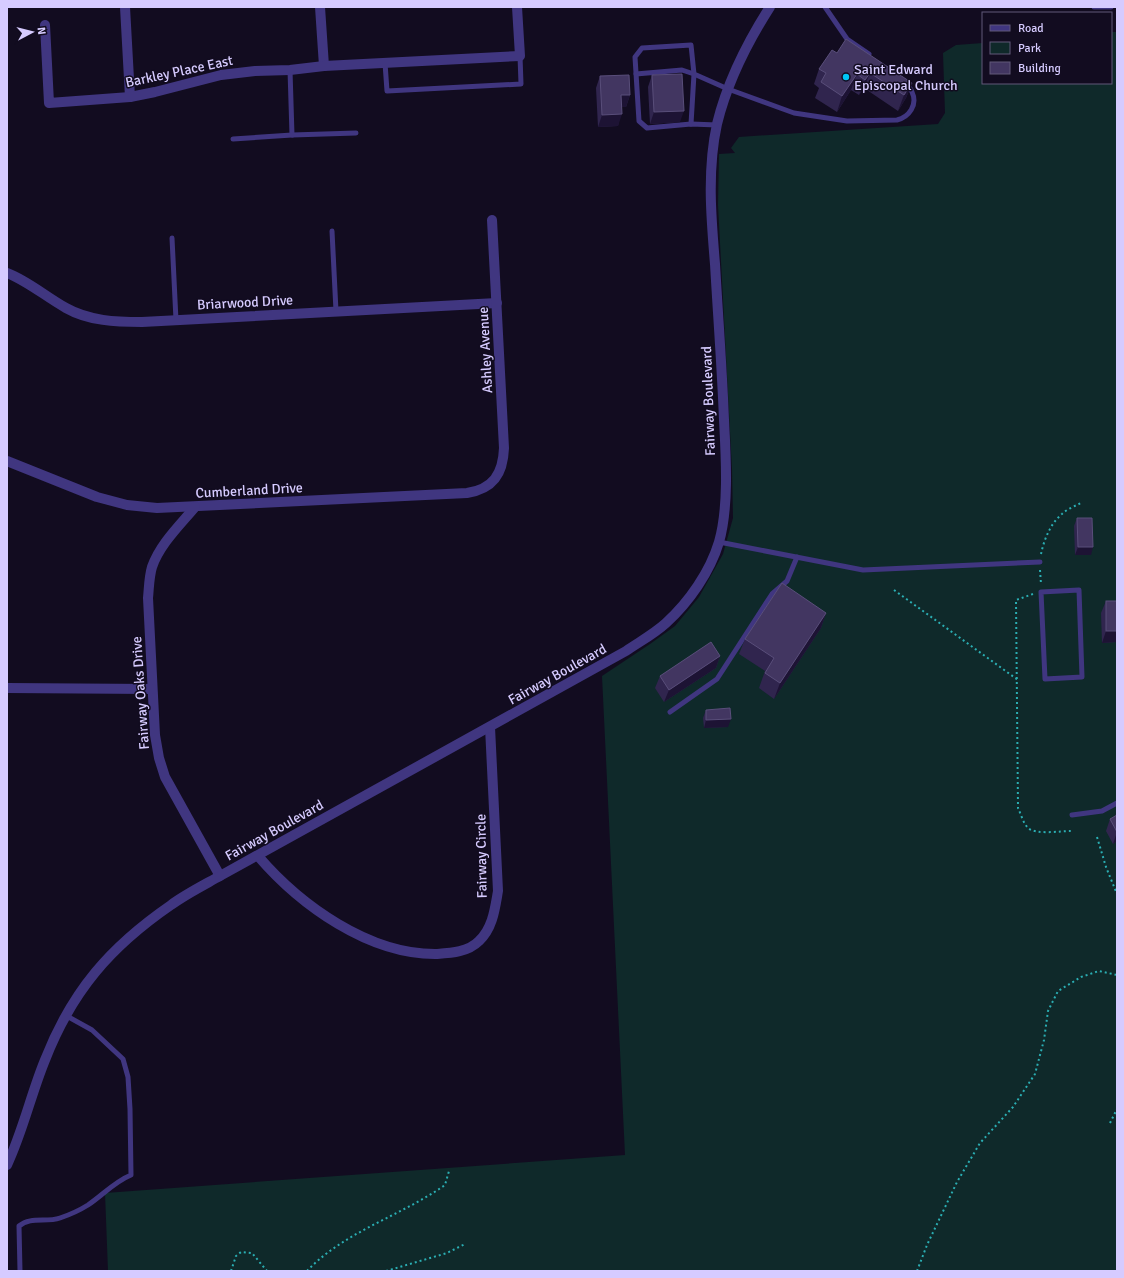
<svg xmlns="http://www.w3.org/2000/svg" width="1124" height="1278" font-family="Signika,sans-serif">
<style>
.green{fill:#0f292a}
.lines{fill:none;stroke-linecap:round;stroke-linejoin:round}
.path{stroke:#2baeb3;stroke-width:2;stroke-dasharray:2 3;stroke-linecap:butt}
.service{stroke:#403680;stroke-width:5}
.minor{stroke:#403680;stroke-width:10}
.tertiary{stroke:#403680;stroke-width:10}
.wall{fill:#30254e}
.shaded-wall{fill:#1d1334}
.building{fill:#423661;stroke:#594e7a}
.poi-dot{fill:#00c6f6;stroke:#120c20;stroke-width:1.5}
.labels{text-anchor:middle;stroke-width:3;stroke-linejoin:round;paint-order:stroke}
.poi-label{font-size:14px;fill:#d6cbff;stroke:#120c20;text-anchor:start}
.street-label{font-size:14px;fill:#d6cbff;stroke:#120c20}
</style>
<rect width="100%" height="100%" fill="#120c20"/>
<!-- green -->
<path class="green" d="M1111,32H1117V1271H108L105,1193L625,1155L602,676L650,644L675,626L699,597L723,554L733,518L732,469L718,205L719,154L735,153L731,148L739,137L938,124L945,113L943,53L956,45L983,43V83H1111Z"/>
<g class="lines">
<!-- path -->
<g class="path">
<path d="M1041,554C1044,540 1050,524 1062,514C1067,509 1075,506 1081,503"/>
<path d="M1040,570L1041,584"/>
<path d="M894,590L1018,680"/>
<path d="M1033,594L1016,600L1018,808C1021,814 1023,823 1028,828C1036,835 1061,831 1071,831"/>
<path d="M1097,837L1106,867L1117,894"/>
<path d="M1110,1123L1117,1109"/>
<path d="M231,1271L236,1256L241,1252L252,1253L267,1271"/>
<path d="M307,1271C345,1231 401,1216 445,1185L449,1171"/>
<path d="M386,1271L447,1253L465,1244"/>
<path d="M917,1271L927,1245L957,1182L980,1143L1013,1107L1035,1074L1044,1040L1048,1011L1058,991L1081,977L1099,971L1117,975"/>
</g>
<!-- service -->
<g class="service">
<path d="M825,7L847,39L869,54"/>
<path d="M1094,7H1111"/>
<path d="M385,63L387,91L521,84L520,56"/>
<path d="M290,70L292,135"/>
<path d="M636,74L682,70L694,74L691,124"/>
<path d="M717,125L691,124L647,128L639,121L635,57L642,48L691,45L694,74L728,89L794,113L847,121L897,120C909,117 918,105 912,92C911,89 908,86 907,83"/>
<path d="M233,139L292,135L356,133"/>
<path d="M332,231L336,311"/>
<path d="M172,238L176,320"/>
<path d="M719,542L863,570L1040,562"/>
<path d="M1079,590L1082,677L1045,679L1041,592Z"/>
<path d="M670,712L717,679L772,594L787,581L797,557"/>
<path d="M1072,815L1102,811L1117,803"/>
<path d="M20,1271L19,1226C31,1216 46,1223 60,1218C69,1215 80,1210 88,1205C103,1195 114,1182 131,1175L130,1109L128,1077L123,1059L92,1030L65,1015"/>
</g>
<!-- minor -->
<g class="minor">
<path d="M125,7L130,97"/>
<path d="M320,7L324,66"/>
<path d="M45,25L49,103L130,97L155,92L221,75L255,71L290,70L324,66L520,56L517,7"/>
<path d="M7,273C28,281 46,297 66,308C89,321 116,322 142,322L497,303"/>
<path d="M7,461L97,497L127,505L157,508L467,493C493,489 503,474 504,448L492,220"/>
<path d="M195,507C180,525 160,544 152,567C149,577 149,588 148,598L155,735L159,758L165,777L220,876"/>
<path d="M7,688L152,689"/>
<path d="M258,856C300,905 369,955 437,954C452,953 468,952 479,941C493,928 495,908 498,891L490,727"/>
</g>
<!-- tertiary -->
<path class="tertiary" d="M7,1165C23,1131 31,1094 45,1060C72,991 110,947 171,905C186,894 204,885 220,876L626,651C639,642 654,634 666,623C689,602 710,572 719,542C729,507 726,458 724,420C722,368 718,316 715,264C711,217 707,170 717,124C727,83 747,43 770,7"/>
</g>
<!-- wall -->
<g class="wall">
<path d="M837,53L912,83L906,98L898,111L864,88L859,95L851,90L837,112L815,98L819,88L814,84L819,69Z"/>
<path d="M652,75L680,122L650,124L648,87Z"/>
<path d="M600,76L630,95L626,107H622L618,126L598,127L596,88Z"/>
<path d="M1077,518L1091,555H1075L1074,526Z"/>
<path d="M1106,601H1117V642L1102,643L1101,613Z"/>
<path d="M826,613L821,628L774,699L759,688L765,671L739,654L745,639Z"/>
<path d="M720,656L716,668L664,702L655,688L660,676Z"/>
<path d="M706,710L728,727L704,728L703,718Z"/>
<path d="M1117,812V841L1113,844L1106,831L1110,819L1115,816Z"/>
</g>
<!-- shaded-wall -->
<g class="shaded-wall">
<path d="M870,73L864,88L859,95L865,80Z"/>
<path d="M857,74L851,90L837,112L842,96Z"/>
<path d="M912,83L906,98L898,111L904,95Z"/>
<path d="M621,95H630L626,107H617Z"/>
<path d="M684,111L680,122L650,124L654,112Z"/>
<path d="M622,114L618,126L598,127L602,115Z"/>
<path d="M1078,547H1093L1091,555H1075Z"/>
<path d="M826,613L821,628L774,699L780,683Z"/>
<path d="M1106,631H1117V642L1102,643Z"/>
<path d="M720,656L716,668L664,702L669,690Z"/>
<path d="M731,719L728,727L704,728L706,720Z"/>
<path d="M1117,832V841L1113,844Z"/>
</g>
<!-- building -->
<g class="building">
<path d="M846,39L912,83L904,95L870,73L865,80L857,74L842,96L821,82L826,73L819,69L832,50L837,53Z"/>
<path d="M682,74L684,111L654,112L652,75Z"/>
<path d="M629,75L630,95H621L622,114L602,115L600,76Z"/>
<path d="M1077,518H1092L1093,547H1078Z"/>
<path d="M782,583L826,613L780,683L765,673L774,658L745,639Z"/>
<rect x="1106" y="601" width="11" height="30"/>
<path d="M711,642L720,656L669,690L660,676Z"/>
<path d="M730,708L731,719L706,720V710Z"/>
<path d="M1117,815V832L1110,819Z"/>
</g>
<!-- markers -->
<circle class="poi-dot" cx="846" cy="77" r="4"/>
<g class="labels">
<!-- poi labels -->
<g class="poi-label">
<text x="854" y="74">Saint Edward<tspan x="854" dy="16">Episcopal Church</tspan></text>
</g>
<!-- street labels -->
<g class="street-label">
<text transform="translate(179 71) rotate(-12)" y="5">Barkley Place East</text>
<text transform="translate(245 302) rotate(-3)" y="5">Briarwood Drive</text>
<text transform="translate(485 350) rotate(-93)" y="5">Ashley Avenue</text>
<text transform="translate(708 401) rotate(-92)" y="5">Fairway Boulevard</text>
<text transform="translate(249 490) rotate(-3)" y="5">Cumberland Drive</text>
<text transform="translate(557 674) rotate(-29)" y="5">Fairway Boulevard</text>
<text transform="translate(140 693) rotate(-94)" y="5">Fairway Oaks Drive</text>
<text transform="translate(274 830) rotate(-29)" y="5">Fairway Boulevard</text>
<text transform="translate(481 856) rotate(-91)" y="5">Fairway Circle</text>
</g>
</g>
<!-- border -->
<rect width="1124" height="1278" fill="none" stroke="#d6cbff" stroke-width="16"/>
<!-- legend -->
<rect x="982" y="12" width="130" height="72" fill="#120c20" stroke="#605879"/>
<rect x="990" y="25" width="20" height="6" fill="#403680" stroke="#605879"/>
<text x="1018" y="32" font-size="12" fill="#d6cbff">Road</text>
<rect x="990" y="42" width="20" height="12" fill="#0f292a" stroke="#605879"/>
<text x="1018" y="52" font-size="12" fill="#d6cbff">Park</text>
<rect x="990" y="62" width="20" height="12" fill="#423661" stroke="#605879"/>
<text x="1018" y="72" font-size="12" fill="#d6cbff">Building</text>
<!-- north arrow -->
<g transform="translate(32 32) rotate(83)" stroke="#120c20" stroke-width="3" paint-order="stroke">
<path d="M0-3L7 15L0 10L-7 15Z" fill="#d6cbff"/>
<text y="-6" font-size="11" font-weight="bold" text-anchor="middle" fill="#d6cbff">N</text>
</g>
</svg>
